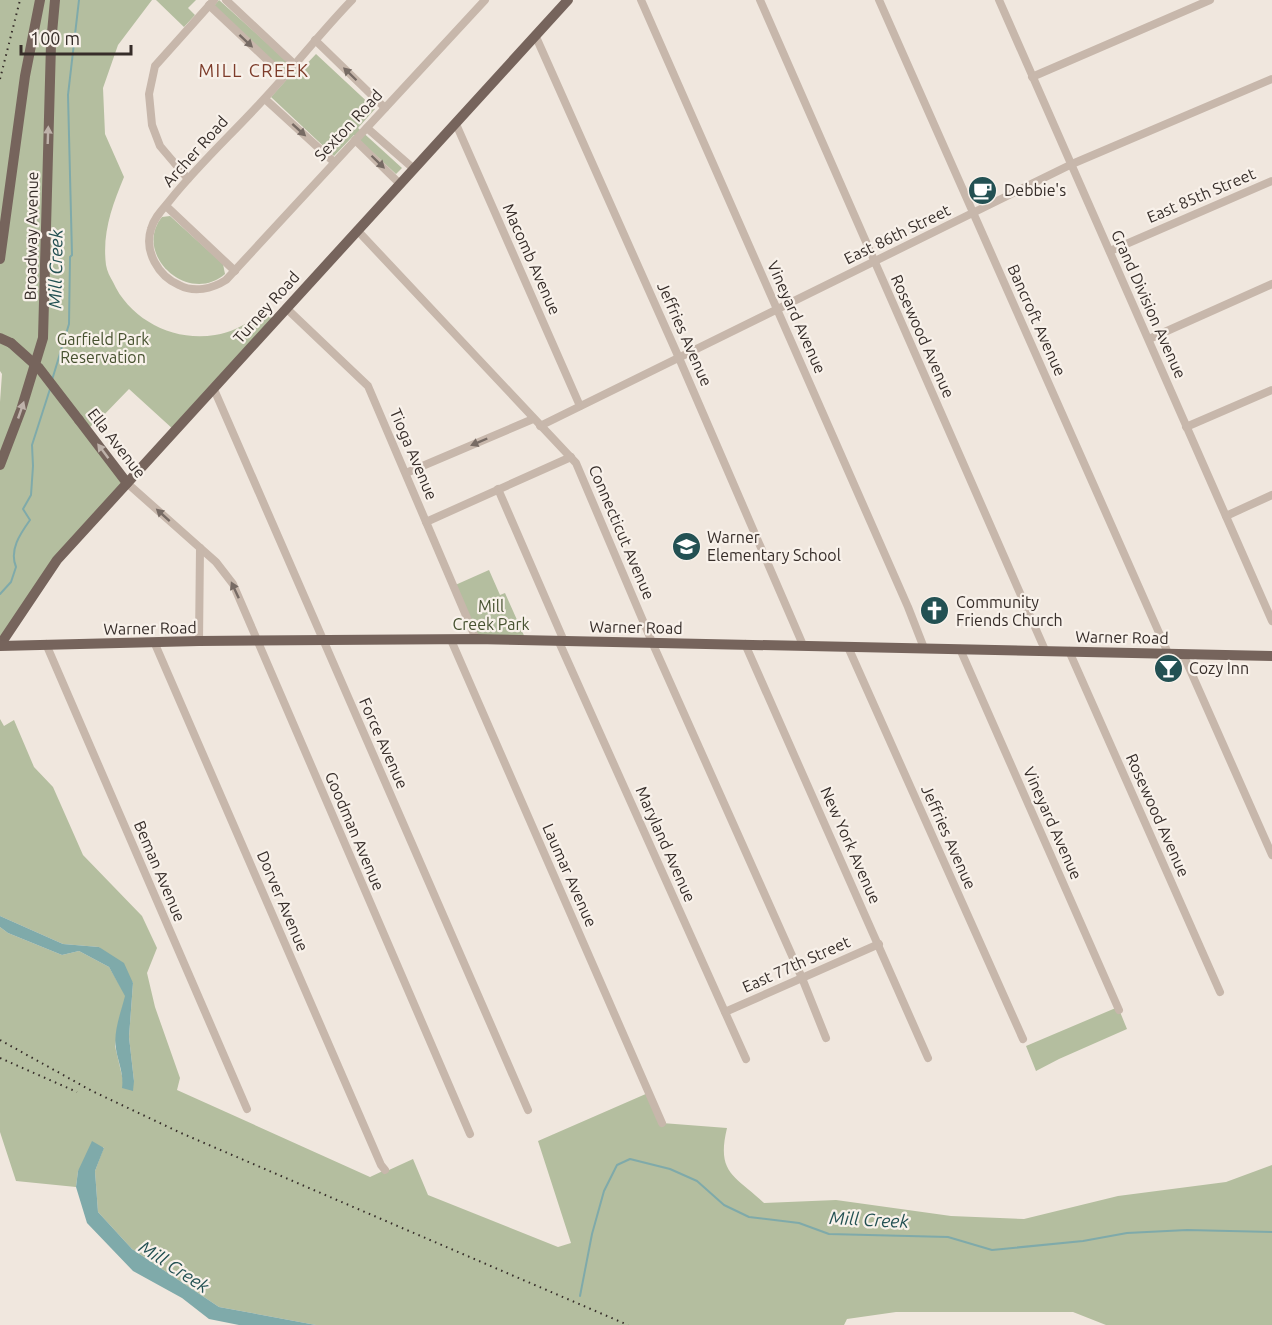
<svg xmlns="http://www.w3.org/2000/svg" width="1272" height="1325" font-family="Ubuntu,sans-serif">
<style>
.green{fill:#b4be9f}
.water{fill:#7faaaa}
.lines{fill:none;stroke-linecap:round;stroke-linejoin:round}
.stream{stroke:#7faaaa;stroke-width:2}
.minor{stroke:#c7b7ab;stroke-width:8}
.major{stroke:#76645c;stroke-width:10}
.rail{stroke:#362d29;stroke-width:2;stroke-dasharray:1.5 4.5;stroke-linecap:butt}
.major-bridge{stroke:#76645c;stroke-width:10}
.oneway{fill:#776b64}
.oneway2{fill:#beb2aa}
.labels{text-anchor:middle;stroke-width:4.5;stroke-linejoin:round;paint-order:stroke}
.street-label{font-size:16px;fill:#362d29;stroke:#f8f1ea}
.poi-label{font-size:16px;fill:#362d29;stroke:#f8f1ea;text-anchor:start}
.park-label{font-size:16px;fill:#46512f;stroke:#f8f1ea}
.neighbourhood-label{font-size:18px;letter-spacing:1.5px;fill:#7d3c2a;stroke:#f8f1ea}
.water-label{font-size:18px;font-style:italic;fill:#235153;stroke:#f8f1ea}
</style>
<rect width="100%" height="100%" fill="#f0e7de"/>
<!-- green -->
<g class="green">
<path d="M0,0H152L118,45L103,88L105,134L124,177C112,206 102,233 106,265C107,271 110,277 113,282C130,320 174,342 215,335C235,332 252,320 268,309L277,317L174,430L129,389L100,419L99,418L87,430L127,483L57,560L0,645V402L2,374L0,371Z"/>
<path d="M156,0H196L188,8L195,15L184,27Z"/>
<path d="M219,0L299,72L316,54L375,109L358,128L402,168L396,174L354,135L334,156L271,97L288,78L212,8Z"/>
<path d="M170,216L223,264L225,274C188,306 132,254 162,217Z"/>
<path d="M489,570L500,595L505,593L526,640L476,639L453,586Z"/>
<path d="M0,719L4,726L14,720L34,767L53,787L83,855L142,916L157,948L147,973L155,1007L180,1078L177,1090L370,1177L385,1170H389L413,1159L428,1195L558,1247L571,1243L538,1141L648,1093L662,1123L727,1128C716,1174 735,1175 764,1203L836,1200L951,1216L1024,1219L1118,1196L1226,1182L1272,1165V1325H1106L1073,1312H896L847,1319L844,1325H316L219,1307L132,1249L98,1212L95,1171L104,1147L78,1171L76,1187L16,1181L0,1132V927L8,933L62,955L79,951L109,967L126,996L120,1016L115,1046L123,1080L134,1081L129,1037L133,983L99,947L63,944L0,916Z"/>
<path d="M1118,1007L1127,1029L1059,1059L1036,1071L1026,1046Z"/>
</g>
<!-- water -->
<g class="water">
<path d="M0,916L63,944L99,947L124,963L133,983L129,1037L134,1081L133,1091L122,1088C124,1074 118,1062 116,1049C113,1032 121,1012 125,996L109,967L79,951L62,955L8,933L0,927Z"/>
<path d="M92,1141L104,1148L95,1171L98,1212L132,1249L219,1307L316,1325H239L209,1319L182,1298L133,1271L87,1223L76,1187L78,1171Z"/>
</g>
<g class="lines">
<!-- stream -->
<g class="stream">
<path d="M52,380L69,324L70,257L72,255L68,95L79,0"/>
<path d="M0,594L11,582L16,567C9,550 20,534 30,520L23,509L31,495L33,466L32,445L50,389"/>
<path d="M580,1296L592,1234L604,1191L617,1165L630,1159L670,1169L697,1181L724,1205L749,1217L799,1223L829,1234L948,1237L992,1250L1083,1241L1127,1233L1187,1230L1272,1232"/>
</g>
<!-- minor -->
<g class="minor">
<path d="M226,0L294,64"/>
<path d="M352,0C321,32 294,67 264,99C233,133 200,163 171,199C164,208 154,217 151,229C144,251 158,276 179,285C194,293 212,289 226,280L485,0"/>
<path d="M641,0L908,607L924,648"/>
<path d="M760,0L1045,650"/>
<path d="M879,0L1168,653"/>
<path d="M999,0L1272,621"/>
<path d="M209,5L284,76"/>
<path d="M536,37L679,358L803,645"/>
<path d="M315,40L385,108"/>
<path d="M1032,77L1210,0"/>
<path d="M265,99L334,162"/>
<path d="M456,124L580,406"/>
<path d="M367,128L414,169"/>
<path d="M355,140L400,184"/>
<path d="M188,179L160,146L152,125L149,94L155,66L214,0"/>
<path d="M166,206L235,271"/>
<path d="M357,230L576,463L652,642L802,978L826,1038"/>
<path d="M1110,251L1272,181"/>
<path d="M286,308L368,386L476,639"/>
<path d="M1149,339L1272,284"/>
<path d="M213,387L528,1110"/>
<path d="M540,426L1072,164L1272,79"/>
<path d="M1186,427L1272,390"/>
<path d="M406,473L533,419"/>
<path d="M127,483L216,562L233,584L470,1134"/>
<path d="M498,489L564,641"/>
<path d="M1226,516L1272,495"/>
<path d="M426,522L571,457"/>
<path d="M451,640L662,1123"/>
<path d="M199,641L200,548"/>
<path d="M559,642L746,1059"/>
<path d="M46,644L247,1109"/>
<path d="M155,644L381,1165L385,1170"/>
<path d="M745,644L928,1058"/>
<path d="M848,647L1023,1039"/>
<path d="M960,649L1119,1010"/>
<path d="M1069,651L1220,992"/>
<path d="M1183,654L1272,855"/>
<path d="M725,1012L879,944"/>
</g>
<!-- major -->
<g class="major">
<path d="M0,259L25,76L40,0"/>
<path d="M0,338L11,343"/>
<path d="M79,420L127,483"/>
<path d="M0,465L21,410L43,338L51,44L55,0"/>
<path d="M0,645L57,560L568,0"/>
<path d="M0,646L199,641L476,639L1272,656"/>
</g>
<!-- rail -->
<g class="rail">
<path d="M0,79L20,0"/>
<path d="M0,1040L92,1091L181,1133L628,1325"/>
<path d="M0,1058L77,1092"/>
</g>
<!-- major-bridge -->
<path class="major-bridge" d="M11,343L39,368L79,420"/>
</g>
<!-- one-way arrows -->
<defs><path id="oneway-solid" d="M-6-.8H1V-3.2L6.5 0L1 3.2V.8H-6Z" transform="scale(1.5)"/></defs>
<g class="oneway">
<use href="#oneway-solid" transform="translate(246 41) rotate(43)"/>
<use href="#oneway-solid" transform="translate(350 74) rotate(-136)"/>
<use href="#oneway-solid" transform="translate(299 130) rotate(42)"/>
<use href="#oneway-solid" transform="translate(378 162) rotate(44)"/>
<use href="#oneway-solid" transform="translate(479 442) rotate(157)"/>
<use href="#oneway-solid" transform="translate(163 515) rotate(-138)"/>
<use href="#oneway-solid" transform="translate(235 590) rotate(-115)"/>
</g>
<g class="oneway2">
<use href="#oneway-solid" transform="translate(48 135) rotate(-88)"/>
<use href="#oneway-solid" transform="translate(21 410) rotate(-71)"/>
<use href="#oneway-solid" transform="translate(103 451) rotate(-127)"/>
</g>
<!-- icons -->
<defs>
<symbol id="cafe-disc" viewBox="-11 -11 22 22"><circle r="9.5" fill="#235153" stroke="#f8f1ea"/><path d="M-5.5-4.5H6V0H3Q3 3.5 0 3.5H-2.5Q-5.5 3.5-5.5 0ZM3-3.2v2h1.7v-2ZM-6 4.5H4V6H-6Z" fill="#fff"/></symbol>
<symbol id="school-disc" viewBox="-11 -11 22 22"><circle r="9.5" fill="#235153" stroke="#f8f1ea"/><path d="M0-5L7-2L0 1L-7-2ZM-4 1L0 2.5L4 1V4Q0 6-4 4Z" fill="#fff"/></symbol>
<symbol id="church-disc" viewBox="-11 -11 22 22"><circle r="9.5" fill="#235153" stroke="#f8f1ea"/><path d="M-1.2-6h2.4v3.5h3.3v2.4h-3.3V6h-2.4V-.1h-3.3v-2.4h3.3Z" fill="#fff"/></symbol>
<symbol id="bar-disc" viewBox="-11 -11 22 22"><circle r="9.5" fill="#235153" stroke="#f8f1ea"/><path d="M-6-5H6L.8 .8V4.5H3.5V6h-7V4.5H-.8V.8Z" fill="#fff"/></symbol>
</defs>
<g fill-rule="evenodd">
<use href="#cafe-disc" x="966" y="174" width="33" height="33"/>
<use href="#school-disc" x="670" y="530" width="33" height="33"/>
<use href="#church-disc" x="918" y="594" width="33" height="33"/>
<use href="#bar-disc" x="1152" y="652" width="33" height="33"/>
</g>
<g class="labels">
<!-- street labels -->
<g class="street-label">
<text transform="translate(348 125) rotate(-47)" y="6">Sexton Road</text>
<text transform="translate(195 151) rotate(-48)" y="6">Archer Road</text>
<text transform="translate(1201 195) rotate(-23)" y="6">East 85th Street</text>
<text transform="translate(897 234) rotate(-26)" y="6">East 86th Street</text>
<text transform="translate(31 236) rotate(-89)" y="6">Broadway Avenue</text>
<text transform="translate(532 259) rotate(66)" y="6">Macomb Avenue</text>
<text transform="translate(1149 304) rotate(66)" y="6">Grand Division Avenue</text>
<text transform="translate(266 307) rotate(-48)" y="6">Turney Road</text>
<text transform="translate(797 317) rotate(66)" y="6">Vineyard Avenue</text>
<text transform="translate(1037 320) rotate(66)" y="6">Bancroft Avenue</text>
<text transform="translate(685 334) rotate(66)" y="6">Jeffries Avenue</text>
<text transform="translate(923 336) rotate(66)" y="6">Rosewood Avenue</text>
<text transform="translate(117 443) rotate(52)" y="6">Ella Avenue</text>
<text transform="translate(414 454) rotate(67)" y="6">Tioga Avenue</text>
<text transform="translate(622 532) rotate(67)" y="6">Connecticut Avenue</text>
<text transform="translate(636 627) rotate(1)" y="6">Warner Road</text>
<text transform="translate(150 628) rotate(-1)" y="6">Warner Road</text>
<text transform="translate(1122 637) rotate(1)" y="6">Warner Road</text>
<text transform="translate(384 743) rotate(66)" y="6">Force Avenue</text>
<text transform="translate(1158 815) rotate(66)" y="6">Rosewood Avenue</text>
<text transform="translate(1053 823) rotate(66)" y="6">Vineyard Avenue</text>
<text transform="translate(355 831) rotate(67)" y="6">Goodman Avenue</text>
<text transform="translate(949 837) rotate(66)" y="6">Jeffries Avenue</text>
<text transform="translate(666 844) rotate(66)" y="6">Maryland Avenue</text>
<text transform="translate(851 845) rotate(66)" y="6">New York Avenue</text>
<text transform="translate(160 871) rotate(67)" y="6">Beman Avenue</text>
<text transform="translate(570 875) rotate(66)" y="6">Laumar Avenue</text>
<text transform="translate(283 901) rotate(67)" y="6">Dorver Avenue</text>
<text transform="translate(796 964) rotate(-24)" y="6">East 77th Street</text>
</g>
<!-- poi labels -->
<g class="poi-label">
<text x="1004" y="196">Debbie's</text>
<text x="707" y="543">Warner<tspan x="707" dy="18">Elementary School</tspan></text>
<text x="956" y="608">Community<tspan x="956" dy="18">Friends Church</tspan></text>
<text x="1189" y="674">Cozy Inn</text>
</g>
<!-- park labels -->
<g class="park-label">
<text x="103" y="345">Garfield Park<tspan x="103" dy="18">Reservation</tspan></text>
<text x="491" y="612">Mill<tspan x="491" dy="18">Creek Park</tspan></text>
</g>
<!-- neighbourhood labels -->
<g class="neighbourhood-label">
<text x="254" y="77">MILL CREEK</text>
</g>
<!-- water labels -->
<g class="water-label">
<text transform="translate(56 269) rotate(-89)" y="6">Mill Creek</text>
<text transform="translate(869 1220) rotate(3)" y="6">Mill Creek</text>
<text transform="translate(174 1267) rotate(33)" y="6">Mill Creek</text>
</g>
</g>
<!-- scale -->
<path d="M21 45v9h110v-9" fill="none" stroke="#362d29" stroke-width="3"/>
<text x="30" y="45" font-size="18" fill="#362d29" stroke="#f8f1ea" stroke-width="4.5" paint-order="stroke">100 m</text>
</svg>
